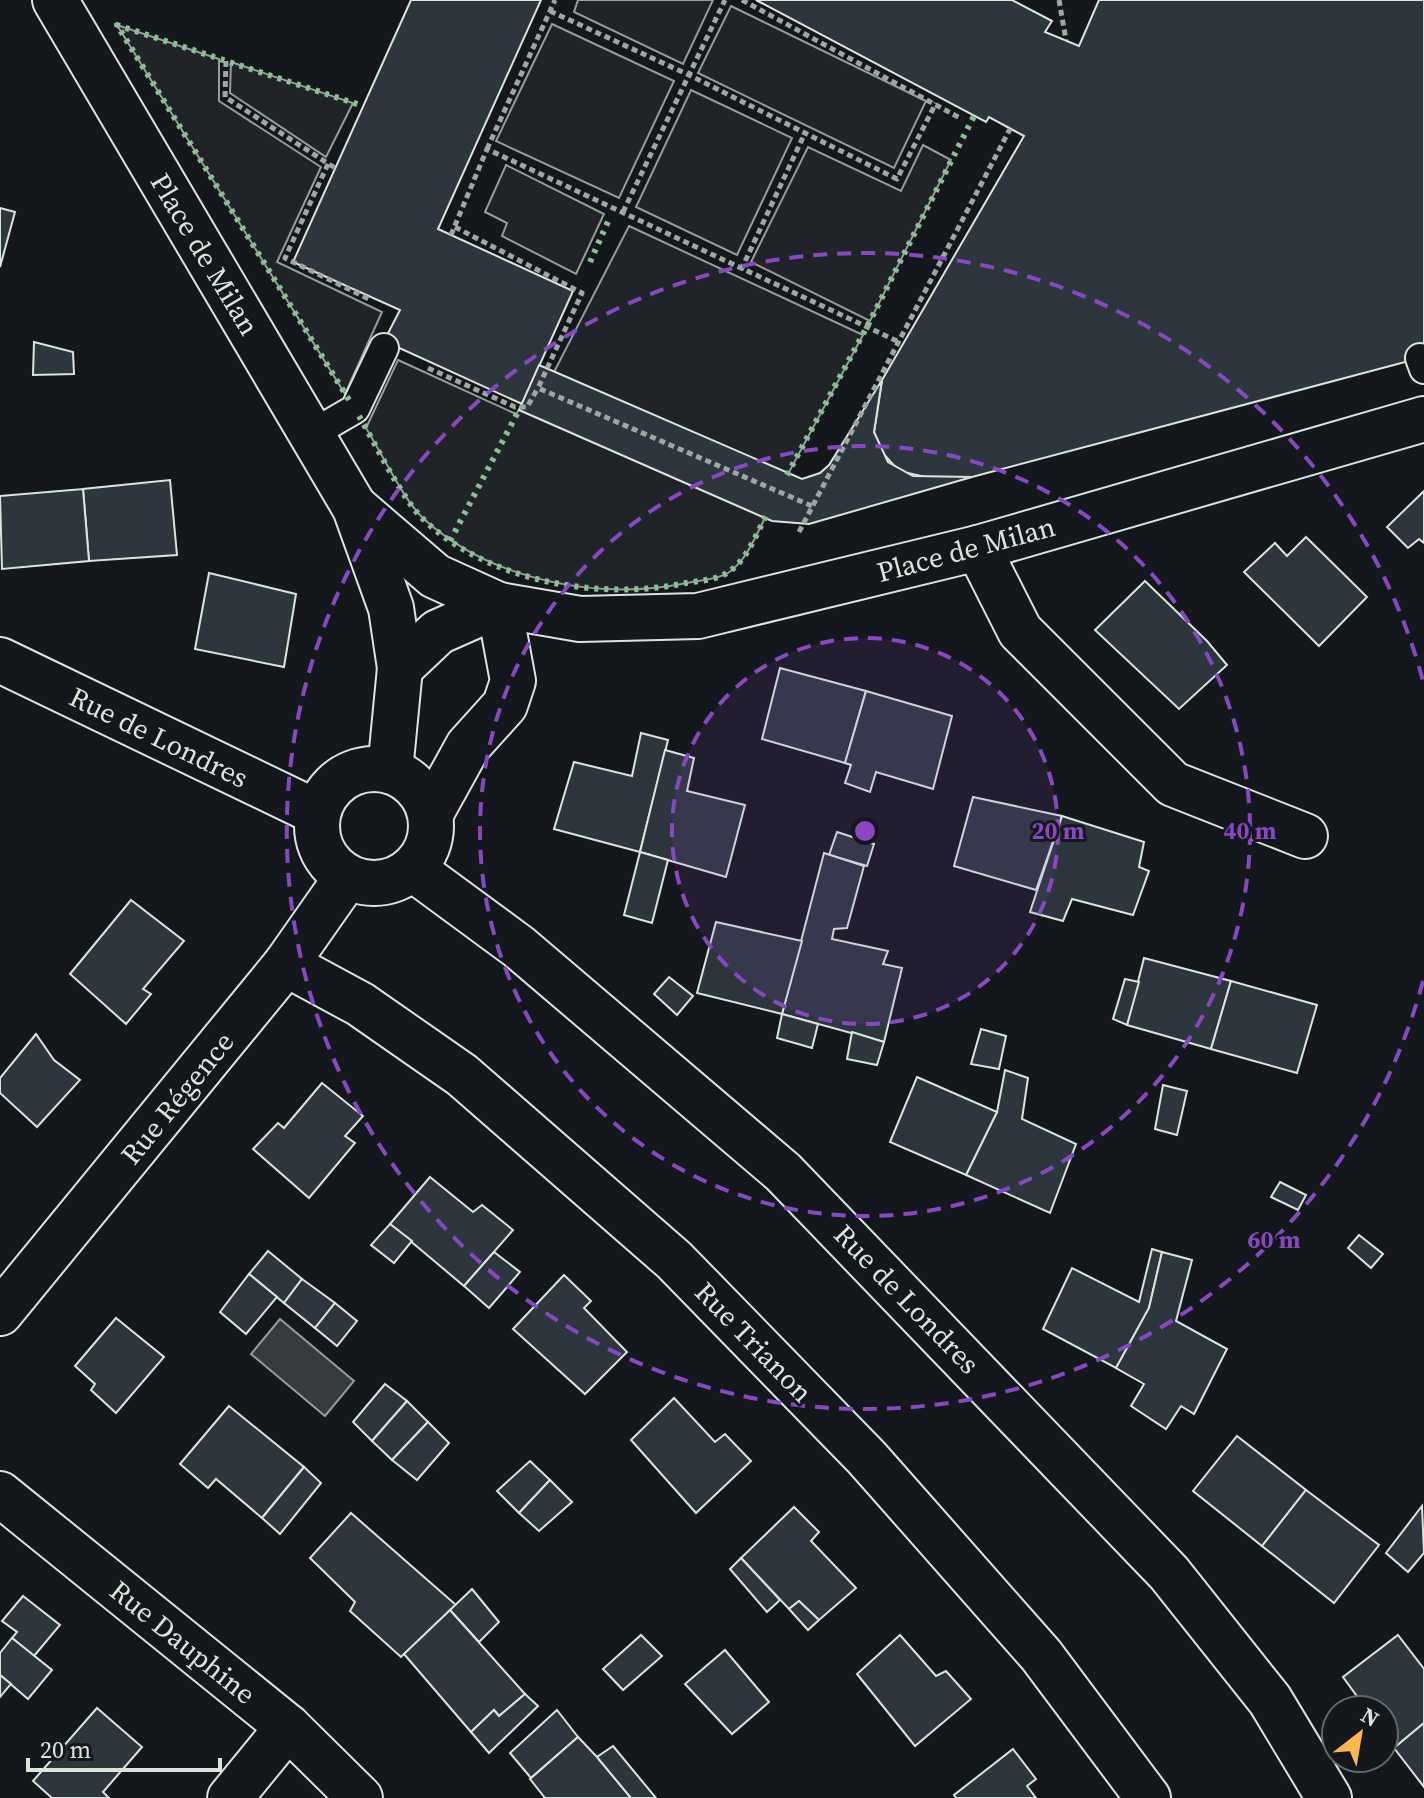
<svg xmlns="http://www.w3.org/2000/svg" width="1424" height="1798" font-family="'Source Serif 4',serif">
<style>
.green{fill:#202428;stroke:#939e99;stroke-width:2}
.water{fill:#363b3e;stroke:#939e99;stroke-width:2}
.building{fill:#2c363c;stroke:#d8e6dc;stroke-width:2}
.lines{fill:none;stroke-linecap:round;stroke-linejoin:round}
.service-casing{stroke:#d8e6dc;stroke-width:32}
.minor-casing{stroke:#d8e6dc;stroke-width:48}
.path{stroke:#9da8a2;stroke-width:5;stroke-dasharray:6 4;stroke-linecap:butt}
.service{stroke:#14181c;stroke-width:28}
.minor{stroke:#14181c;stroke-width:44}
.hedge{stroke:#8ac095;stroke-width:6;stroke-dasharray:4 6;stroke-linecap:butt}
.ring{fill:none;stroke:#8948c3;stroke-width:4;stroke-dasharray:14 10}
.labels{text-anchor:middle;stroke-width:6;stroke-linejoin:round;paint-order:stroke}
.street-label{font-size:28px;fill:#d8e6dc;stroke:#14181c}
.centre{fill:#8948c3;stroke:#14181c;stroke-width:4}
.ring-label{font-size:24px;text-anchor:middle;font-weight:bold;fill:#8948c3;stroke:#14181c;stroke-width:6;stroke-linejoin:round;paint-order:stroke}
</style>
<rect width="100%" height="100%" fill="#14181c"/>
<!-- green -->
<g class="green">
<path d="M578,0H713L683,64L574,12Z"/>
<path d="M731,6L926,101L894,168L698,73Z"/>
<path d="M552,24L674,81L619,198L496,141Z"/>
<path d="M117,25L219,59V101L321,167L277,262L382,312L345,394Z"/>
<path d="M231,62L353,103L326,157L230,93Z"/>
<path d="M691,90L792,138L737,255L636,207Z"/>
<path d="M923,145L951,160L870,321L751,262L808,147L901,191Z"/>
<path d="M506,165L604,214L576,274L502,236L507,223L485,212Z"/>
<path d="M629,226L863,335L788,474L554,372Z"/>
<path d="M398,360L516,414L519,410L765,518C755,537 747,560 728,573C717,580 700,580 687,583C599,601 493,581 425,520C405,503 381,452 366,428Z"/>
</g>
<!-- water -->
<path class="water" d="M280,1319L354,1381L325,1416L251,1354Z"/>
<!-- building -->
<g class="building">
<path d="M411,0H541L438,229L573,291L522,404L384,341L400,310L293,262Z"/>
<path d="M756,0H1012L1052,21L1045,32L1079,46L1099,0H1424V357L972,477L930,478L899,471L879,449L874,432L882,380L1024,136L989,117L986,122Z"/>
<path d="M0,208L15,212L0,267Z"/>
<path d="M34,342L73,352L74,374L33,375Z"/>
<path d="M539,365L802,479L820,473L829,465L882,380L874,432L888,462L913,476L972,477L809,524L772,521L519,410Z"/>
<path d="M170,480L177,555L89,561L83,489Z"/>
<path d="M83,489L89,561L2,569L0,496Z"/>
<path d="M1424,491V543L1419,539L1408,548L1387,527Z"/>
<path d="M1306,537L1367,597L1319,646L1244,572L1275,543L1287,556Z"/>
<path d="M209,573L296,594L284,667L195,649Z"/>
<path d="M1145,581L1207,641L1227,665L1179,709L1095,630Z"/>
<path d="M780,668L866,691L845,763L762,739Z"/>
<path d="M866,691L952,716L933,789L876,772L870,792L845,783L851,765L845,763Z"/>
<path d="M641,733L668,740L640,852L554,829L574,762L632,776Z"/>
<path d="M665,750L694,758L687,791L745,805L726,877L640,852Z"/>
<path d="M973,797L1062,816L1036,890L954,866Z"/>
<path d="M1062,816L1144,842L1139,867L1149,871L1133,915L1072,899L1063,921L1030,912Z"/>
<path d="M837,832L874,844L867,866L829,855Z"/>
<path d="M640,852L668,860L652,923L624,915Z"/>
<path d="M824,853L864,866L847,928L834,929L832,939L888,951L883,964L902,968L884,1042L782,1014Z"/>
<path d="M131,900L184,941L143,989L151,994L126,1024L70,974Z"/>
<path d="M716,922L802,941L782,1014L697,993Z"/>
<path d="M1144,958L1231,981L1211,1049L1127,1025Z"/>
<path d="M669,977L693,996L677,1015L654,994Z"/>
<path d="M1125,979L1139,982L1127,1025L1113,1019Z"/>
<path d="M1231,981L1317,1005L1297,1073L1211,1049Z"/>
<path d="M782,1014L818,1024L812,1048L777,1038Z"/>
<path d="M981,1029L1006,1036L999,1069L971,1064Z"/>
<path d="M852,1032L884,1042L877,1065L847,1059Z"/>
<path d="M36,1034L54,1060L80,1080L37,1127L0,1093V1078Z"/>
<path d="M1005,1070L1028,1078L1022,1119L1076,1144L1050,1213L966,1175L997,1112Z"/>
<path d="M917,1077L997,1112L966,1175L890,1142Z"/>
<path d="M322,1083L363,1116L345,1136L355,1143L309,1198L253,1149L278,1123L284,1128Z"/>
<path d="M1163,1085L1187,1091L1177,1135L1155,1129Z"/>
<path d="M430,1177L473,1212L482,1205L513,1230L464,1286L390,1224Z"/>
<path d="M1280,1182L1306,1195L1298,1210L1271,1197Z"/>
<path d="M390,1224L412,1241L394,1263L371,1245Z"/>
<path d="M1359,1235L1383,1254L1371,1268L1348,1248Z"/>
<path d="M1152,1249L1162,1252L1149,1308L1116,1368L1043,1329L1072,1268L1139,1302Z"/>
<path d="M268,1251L302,1279L284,1303L249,1274Z"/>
<path d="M494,1252L520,1272L489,1308L464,1286Z"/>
<path d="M1162,1252L1192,1260L1176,1321L1227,1349L1194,1414L1181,1406L1166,1429L1131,1406L1144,1384L1116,1368L1149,1308Z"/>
<path d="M249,1274L277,1297L246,1334L220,1312Z"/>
<path d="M564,1275L591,1301L584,1308L627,1352L585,1394L513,1329Z"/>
<path d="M302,1279L335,1303L315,1328L284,1303Z"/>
<path d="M335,1303L357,1321L337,1346L315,1328Z"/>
<path d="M116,1318L164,1357L116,1413L91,1390L95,1384L75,1366Z"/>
<path d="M385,1384L407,1401L372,1441L353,1422Z"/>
<path d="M674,1398L715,1442L725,1434L751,1461L696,1513L631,1440Z"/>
<path d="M407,1401L428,1422L392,1460L372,1441Z"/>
<path d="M229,1406L304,1467L262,1518L216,1479L208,1488L180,1464Z"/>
<path d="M428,1422L449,1443L417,1480L392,1460Z"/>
<path d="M1237,1436L1306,1490L1262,1546L1193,1491Z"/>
<path d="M530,1461L550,1480L519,1513L497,1491Z"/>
<path d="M304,1467L321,1483L280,1534L262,1518Z"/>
<path d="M550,1480L572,1502L539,1531L519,1513Z"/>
<path d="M1306,1490L1379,1545L1334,1603L1262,1546Z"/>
<path d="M1422,1506L1424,1553L1408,1572L1386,1553Z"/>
<path d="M794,1507L819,1532L811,1541L856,1588L819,1620L799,1601L789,1609L741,1558Z"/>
<path d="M351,1513L456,1605L401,1657L350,1611L355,1602L310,1558Z"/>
<path d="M741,1558L780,1600L767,1612L730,1569Z"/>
<path d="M472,1589L499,1622L479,1642L450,1610Z"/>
<path d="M23,1596L60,1625L34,1656L12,1638L17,1632L2,1621Z"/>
<path d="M799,1601L819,1620L808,1630L789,1609Z"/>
<path d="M450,1610L525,1694L499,1716L494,1710L471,1732L404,1654Z"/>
<path d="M641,1635L662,1656L623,1690L603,1669Z"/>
<path d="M900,1635L936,1676L946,1671L971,1699L915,1746L857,1674Z"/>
<path d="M1398,1635L1424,1669V1723L1394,1748L1384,1733V1710H1367L1343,1677Z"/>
<path d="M12,1638L52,1670L28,1699L0,1675V1653Z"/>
<path d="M725,1650L769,1702L732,1734L685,1684Z"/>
<path d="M0,1675L11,1684L0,1697Z"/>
<path d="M525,1694L538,1706L489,1753L471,1732L494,1710L499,1716Z"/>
<path d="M97,1708L142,1747L103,1792L109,1798H52L33,1781Z"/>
<path d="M557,1710L578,1737L531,1778L510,1753Z"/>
<path d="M1424,1723V1787L1394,1748Z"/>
<path d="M578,1737L597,1757L631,1798H545L530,1779Z"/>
<path d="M613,1746L656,1798H631L597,1757Z"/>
<path d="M1013,1749L1036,1779L1027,1786L1036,1798H956L954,1795Z"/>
</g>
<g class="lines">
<defs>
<g id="service">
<path d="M1420,358L1424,369"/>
<path d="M312,434L355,409L384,348"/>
</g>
<g id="minor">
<path d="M55,0L355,508L391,608L400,668"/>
<path d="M357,509L435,576L499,605L513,681L505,705L468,746L431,813"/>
<path d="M978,548L1020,631L1173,784L1305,836"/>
<path d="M0,660L318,813"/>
<circle cx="374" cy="826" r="57"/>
<path d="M390,771L400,668L438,632L499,605L580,619L698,616L978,548L1424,419"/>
<path d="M413,869L519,947L783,1172L1169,1573L1270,1700L1329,1798"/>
<path d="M286,964L360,1004L462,1075L674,1260L867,1458L1041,1655L1148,1798"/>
<path d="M0,1313L286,964L347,877"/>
<path d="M0,1494L288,1727L360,1798"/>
<path d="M230,1798L288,1727"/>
</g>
</defs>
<!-- service casing -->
<use href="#service" class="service-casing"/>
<!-- minor casing -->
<use href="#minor" class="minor-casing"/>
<!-- path -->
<g class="path">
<path d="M742,0L960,118"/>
<path d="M1059,0L1066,40"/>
<path d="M550,11L689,75L897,179L936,103"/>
<path d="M226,61L225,97L335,168"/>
<path d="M487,149L555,0"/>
<path d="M328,164L285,258L371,300"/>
<path d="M623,212L725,0"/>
<path d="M455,227L582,293L538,388L812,506"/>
<path d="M451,235L487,149L897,341"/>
<path d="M741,270L805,133"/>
<path d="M428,368L515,407H527L538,388"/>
<path d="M799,532L1010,129"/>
</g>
<!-- service -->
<use href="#service" class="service"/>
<!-- minor -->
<use href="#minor" class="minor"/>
<!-- hedge -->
<g class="hedge">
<path d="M590,262L610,217"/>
<path d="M349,400L117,25L363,106"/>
<path d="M359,416C375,443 402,499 423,519C488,582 600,601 686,583C698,581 716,580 727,573C747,561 756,534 767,514"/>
<path d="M787,475L870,321L975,114"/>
<path d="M450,541L519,410"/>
</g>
</g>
<!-- distance rings -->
<circle cx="865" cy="831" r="193" fill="#8948c3" fill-opacity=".12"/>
<g class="ring">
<circle cx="865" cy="831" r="193"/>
<circle cx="865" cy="831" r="385"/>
<path d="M1423 981A578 578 0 1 1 1423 681"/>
</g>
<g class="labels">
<!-- street labels -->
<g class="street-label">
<text transform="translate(205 254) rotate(59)" y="10">Place de Milan</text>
<text transform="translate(966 549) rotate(-15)" y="10">Place de Milan</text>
<text transform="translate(159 737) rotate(26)" y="10">Rue de Londres</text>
<text transform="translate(177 1098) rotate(-51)" y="10">Rue Régence</text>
<text transform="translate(907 1299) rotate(46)" y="10">Rue de Londres</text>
<text transform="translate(754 1342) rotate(46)" y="10">Rue Trianon</text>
<text transform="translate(183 1642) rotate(39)" y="10">Rue Dauphine</text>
</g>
</g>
<circle cx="865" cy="831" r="12" class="centre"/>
<g class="ring-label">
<text x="1058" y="839">20 m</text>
<text x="1250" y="839">40 m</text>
<text x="1274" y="1248">60 m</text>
</g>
<!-- north arrow -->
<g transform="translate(1360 1734) rotate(31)"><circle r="38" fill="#14181c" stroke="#626a69" stroke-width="2"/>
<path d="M0-6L14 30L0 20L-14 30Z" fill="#ffb74d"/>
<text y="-12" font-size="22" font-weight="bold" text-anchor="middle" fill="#d8e6dc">N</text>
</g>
<!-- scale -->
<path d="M28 1758v12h192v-12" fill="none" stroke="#d8e6dc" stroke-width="4"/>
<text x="40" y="1758" font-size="24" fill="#d8e6dc" stroke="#14181c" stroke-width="6" paint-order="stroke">20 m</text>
</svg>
